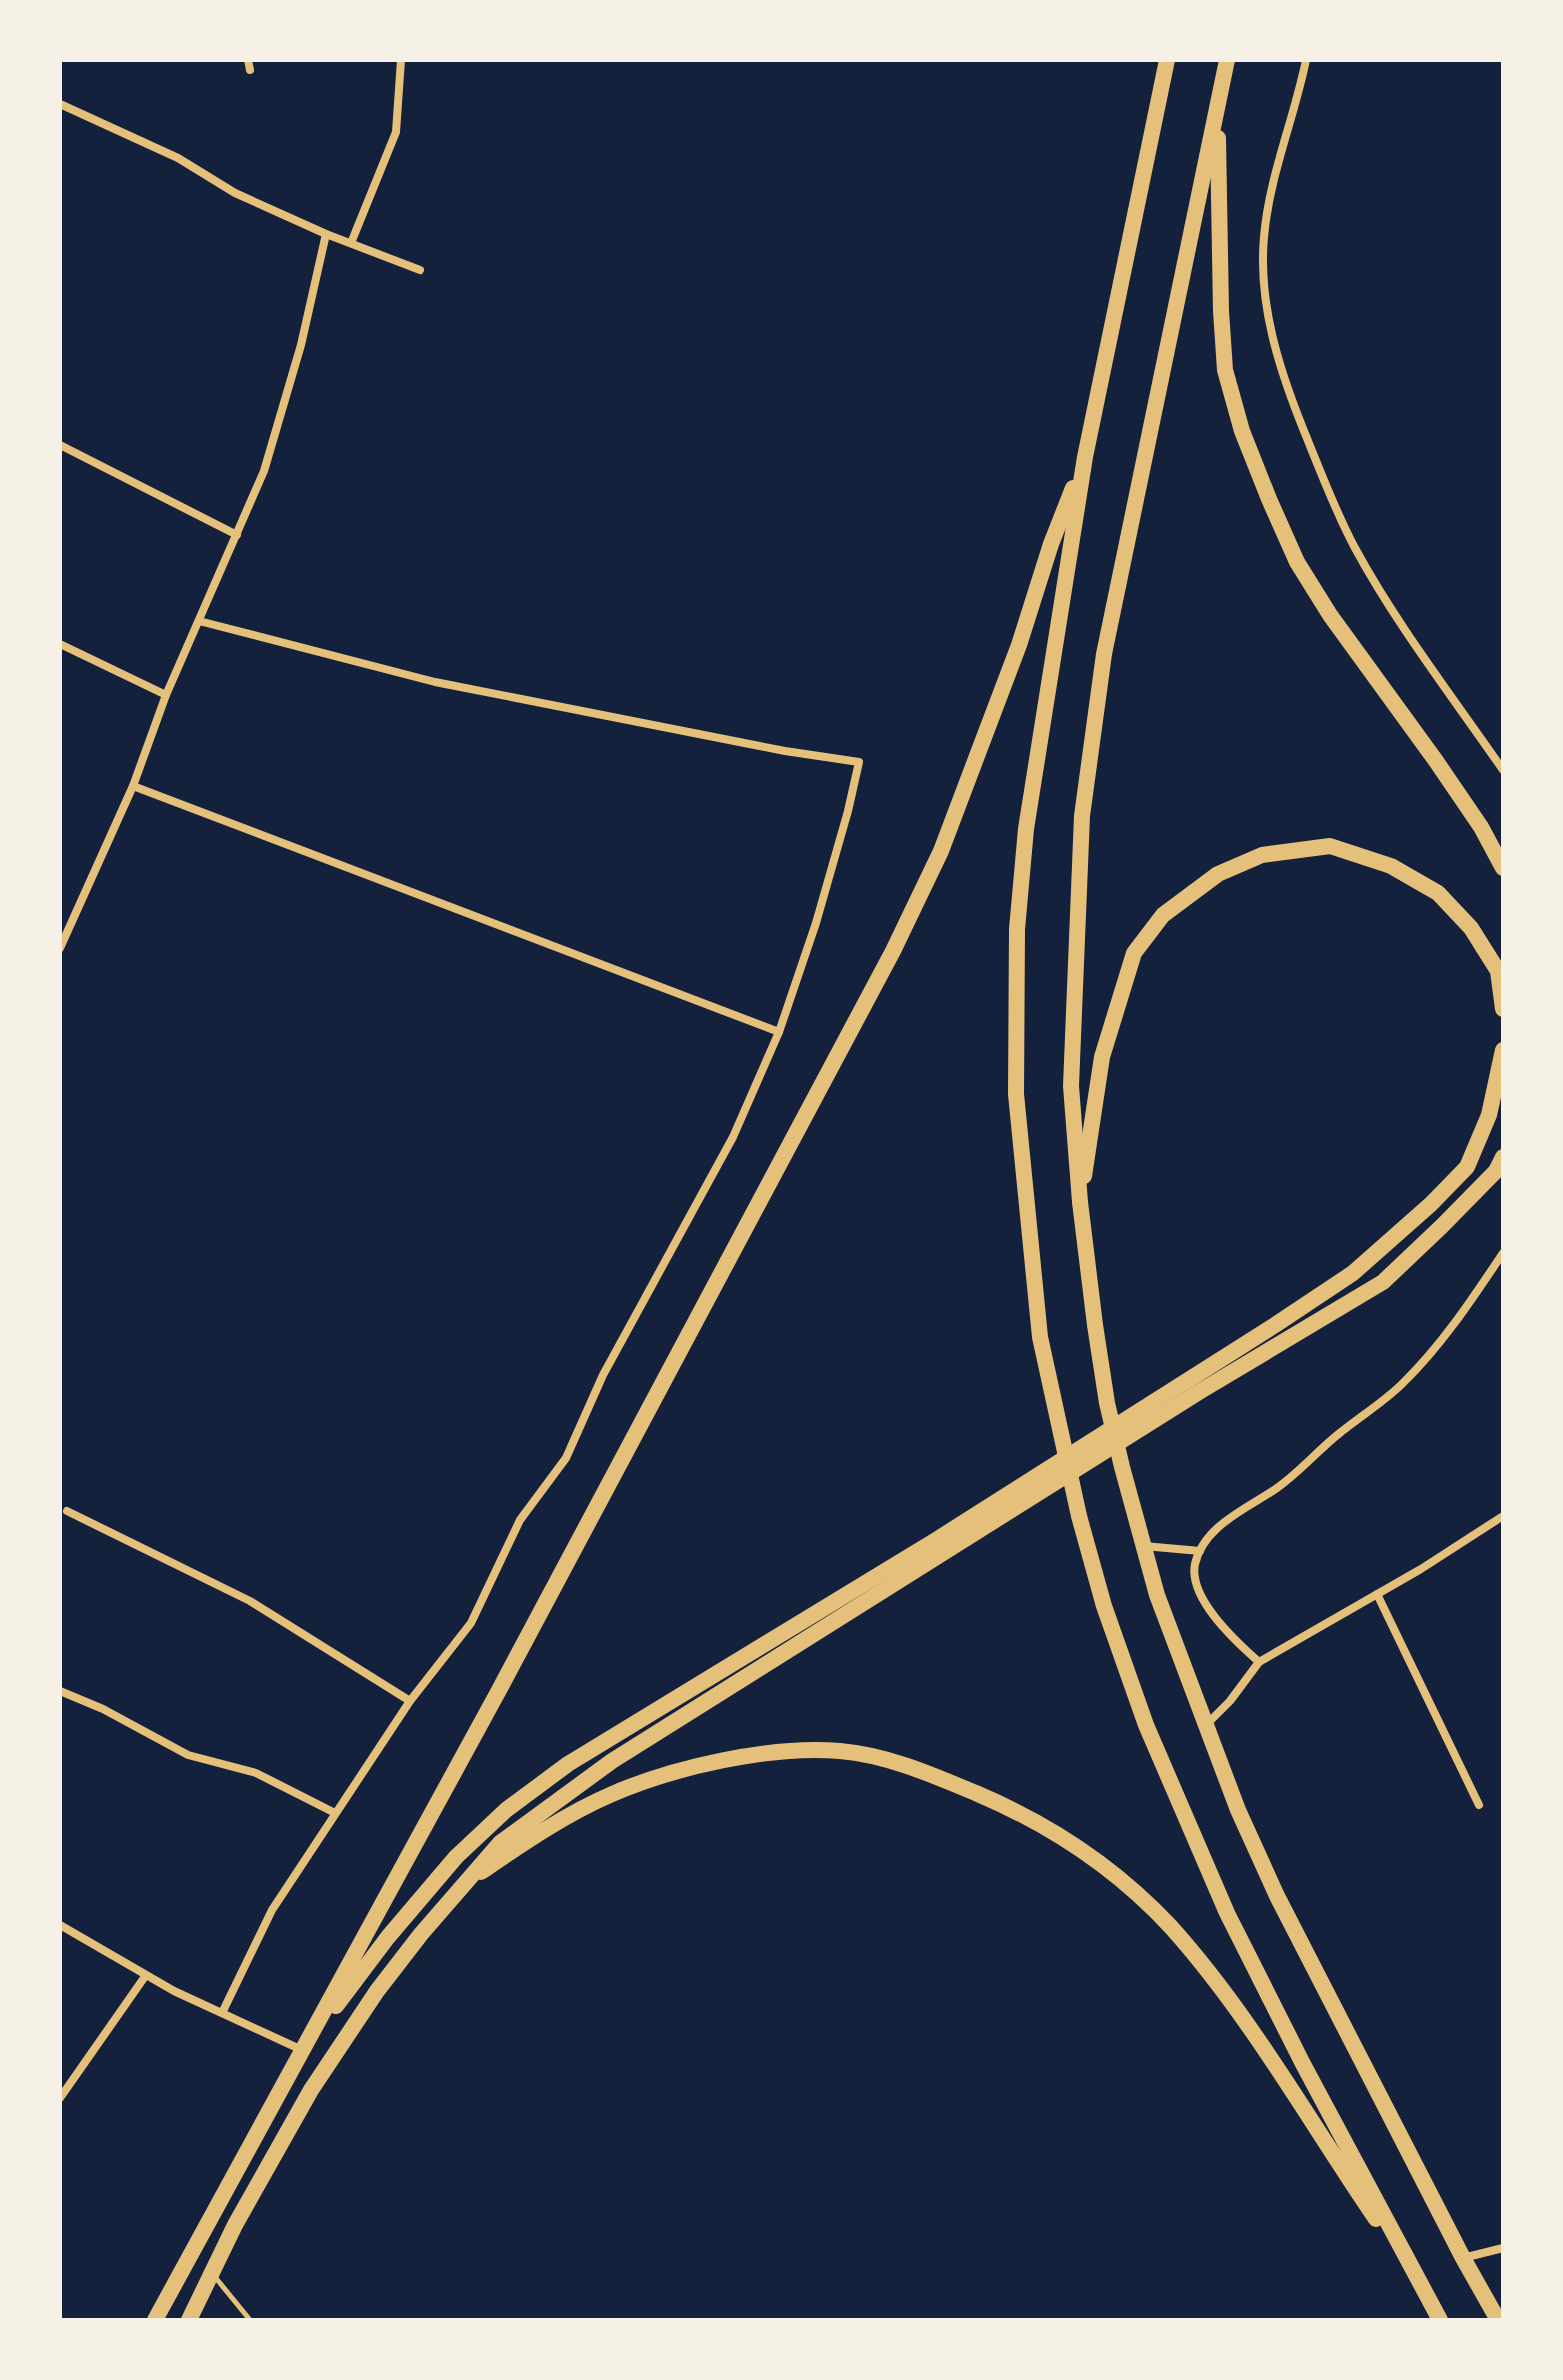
<svg xmlns="http://www.w3.org/2000/svg" width="1563" height="2380" font-family="Raleway,sans-serif">
<style>
.lines{fill:none;stroke-linecap:round;stroke-linejoin:round}
.service{stroke:#e5c07b;stroke-width:5}
.minor{stroke:#e5c07b;stroke-width:8}
.trunk{stroke:#e5c07b;stroke-width:16}
</style>
<rect width="100%" height="100%" fill="#14213d"/>
<g class="lines">
<!-- service -->
<path class="service" d="M215,2277L250,2320"/>
<!-- minor -->
<g class="minor">
<path d="M248,60L250,70"/>
<path d="M1306,60C1294,119 1269,177 1264,237C1258,304 1279,369 1304,431C1320,470 1335,511 1355,548C1396,624 1454,699 1503,770"/>
<path d="M60,104L178,158L235,193L326,234L420,270"/>
<path d="M351,243L396,132L401,60"/>
<path d="M60,445L237,535"/>
<path d="M199,621L435,682L785,751L859,762L848,811L816,923L779,1032L733,1137L603,1375L566,1458L520,1520L471,1623L410,1701L272,1910L222,2013"/>
<path d="M60,644L166,695"/>
<path d="M133,786L779,1032"/>
<path d="M60,948L133,786L166,695L264,471L301,345L326,234"/>
<path d="M67,1511L250,1601L410,1701"/>
<path d="M1144,1546L1200,1551"/>
<path d="M1377,1594L1479,1805"/>
<path d="M1259,1662C1235,1641 1188,1598 1195,1564C1204,1525 1247,1509 1277,1488C1301,1471 1319,1449 1341,1432C1362,1415 1384,1402 1403,1383C1442,1345 1473,1298 1503,1253"/>
<path d="M60,1691L103,1709L188,1755L256,1773L335,1813"/>
<path d="M1206,1725L1230,1701L1259,1662L1421,1569L1503,1516"/>
<path d="M60,1925L174,1991L302,2050"/>
<path d="M60,2098L146,1975"/>
<path d="M1463,2258L1503,2248"/>
</g>
<!-- trunk -->
<g class="trunk">
<path d="M1167,60L1085,457L1026,829L1017,929L1016,1094L1040,1337L1079,1516L1104,1606L1146,1725L1227,1913L1303,2064L1440,2320"/>
<path d="M1227,60L1104,654L1082,816L1071,1086L1080,1202L1095,1325L1107,1403L1122,1467L1157,1595L1238,1810L1277,1896L1463,2258L1498,2320"/>
<path d="M1218,138L1221,311L1225,370L1242,431L1269,499L1297,562L1330,615L1436,761L1481,827L1503,868"/>
<path d="M1084,1176L1102,1057L1134,953L1163,915L1218,874L1262,855L1330,846L1391,866L1438,893L1471,928L1498,971L1503,1009"/>
<path d="M481,1872C522,1844 564,1815 610,1795C673,1767 772,1745 840,1751C888,1755 935,1776 978,1794C1051,1825 1117,1869 1171,1927C1250,2015 1309,2121 1376,2219"/>
<path d="M336,2006L388,1937L456,1857L506,1810L568,1764L936,1540L1275,1325L1353,1273L1431,1204L1467,1167L1489,1115L1503,1050"/>
<path d="M155,2320L498,1692L893,951L941,851L1019,645L1051,544L1073,488"/>
<path d="M189,2320L235,2225L311,2090L377,1991L421,1934L500,1843L612,1761L1199,1392L1383,1282L1442,1226L1496,1171L1503,1157"/>
</g>
</g>
<!-- border -->
<rect width="1563" height="2380" fill="none" stroke="#f6f1e7" stroke-width="124"/>
</svg>
